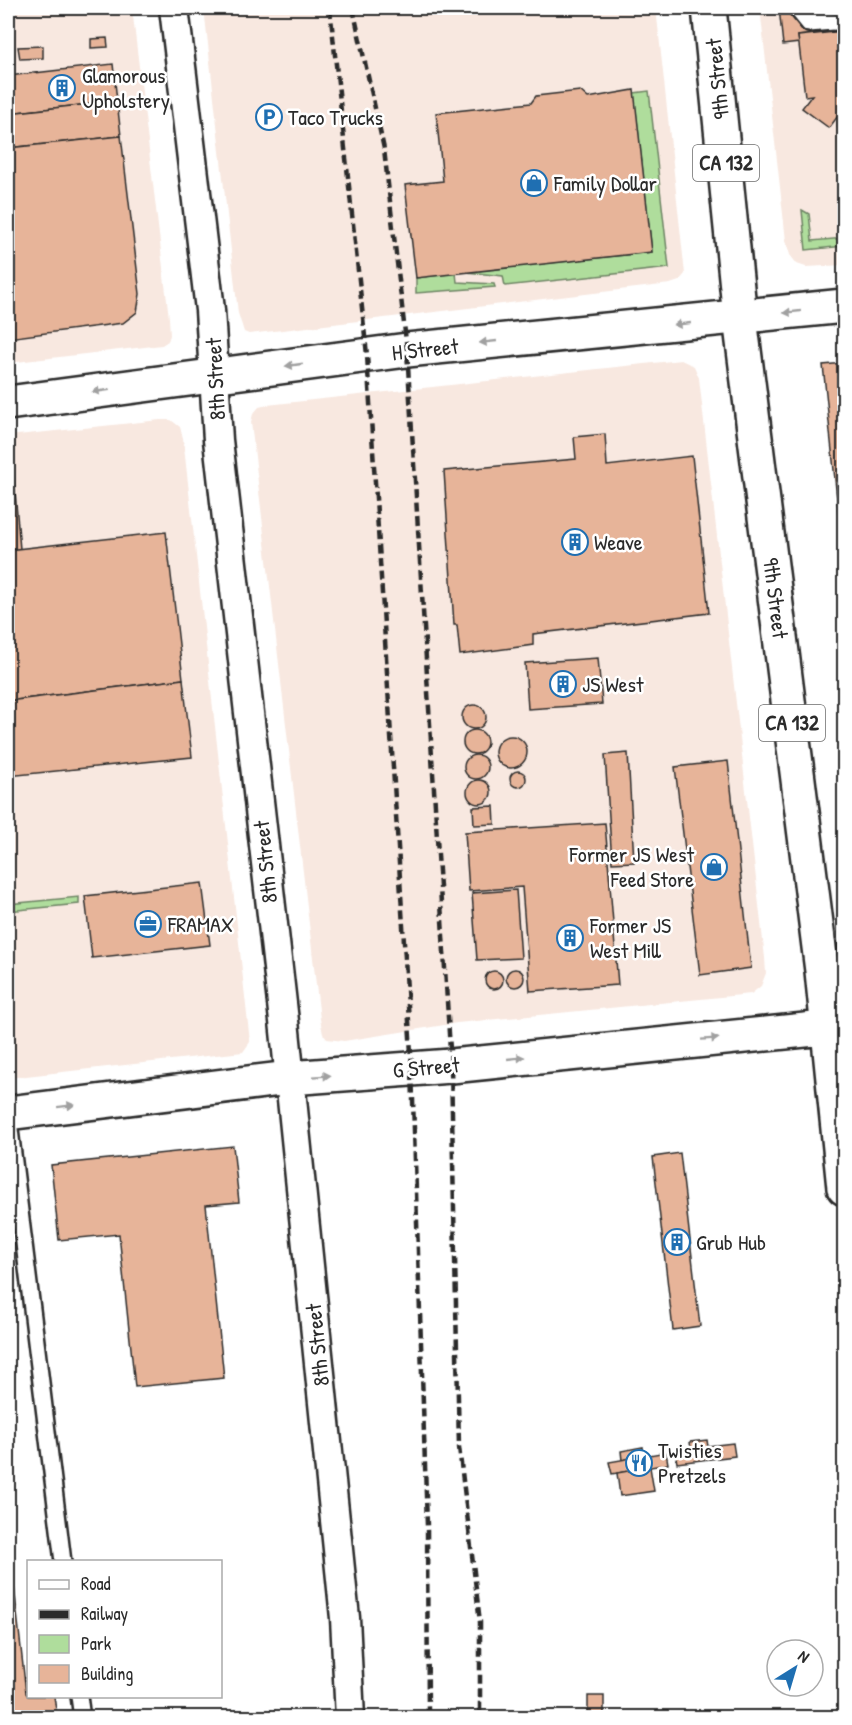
<svg xmlns="http://www.w3.org/2000/svg" width="852" height="1725" font-family="'Patrick Hand',sans-serif">
<style>
.built{fill:#f8e8e0}
.green{fill:#afdd9c;stroke:#6d8464;stroke-width:1.5}
.building{fill:#e7b499;stroke:#2b2b2b;stroke-width:1.5}
.lines{fill:none;stroke-linecap:round;stroke-linejoin:round}
.lane-casing{stroke:#2b2b2b;stroke-width:20}
.street-casing{stroke:#2b2b2b;stroke-width:33}
.secondary-casing{stroke:#2b2b2b;stroke-width:38}
.primary-casing{stroke:#2b2b2b;stroke-width:38}
.lane{stroke:#fff;stroke-width:15}
.street{stroke:#fff;stroke-width:28}
.secondary{stroke:#fff;stroke-width:33}
.primary{stroke:#fff;stroke-width:33}
.rail{stroke:#2b2b2b;stroke-width:4.5;stroke-dasharray:9 4.5;stroke-linecap:butt}
.oneway{fill:#a0a0a0}
.labels{text-anchor:middle;stroke-width:5;stroke-linejoin:round;paint-order:stroke}
.shield{fill:#fff;stroke:#6b6b6b;stroke-width:1.5}
.shield-label{font-size:21px;font-weight:bold;fill:#2b2b2b}
.poi-label{font-size:22px;fill:#2b2b2b;stroke:#fff;text-anchor:start}
.street-label{font-size:22px;fill:#2b2b2b;stroke:#fff}
</style>
<rect width="100%" height="100%" fill="#fff"/>
<filter id="ink" filterUnits="userSpaceOnUse"><feTurbulence type="fractalNoise" baseFrequency=".0167" numOctaves="2"/><feDisplacementMap in="SourceGraphic" scale="12" xChannelSelector="R" yChannelSelector="G"/><feConvolveMatrix kernelMatrix="1 2 1 2 8 2 1 2 1" color-interpolation-filters="sRGB"/></filter>
<g filter="url(#ink)">
<!-- built -->
<g class="built">
<path d="M8,8H132L169,318L170,335L168,341L162,345L8,363Z"/>
<path d="M204,8H656L685,274L679,281L670,284L249,334L244,332L238,313Z"/>
<path d="M760,8H844V265L806,267L797,264L790,255L786,241Z"/>
<path d="M681,360L694,366L699,378L765,958L766,973L761,986L751,994L457,1023L344,1041L327,1039L323,1034L320,1019L251,422L253,414L259,407L267,405Z"/>
<path d="M160,420H171L180,427L183,438L250,1042L243,1052L8,1078V436Z"/>
</g>
<!-- green -->
<g class="green">
<path d="M649,91L669,268L505,286L503,276L466,272L652,252L634,93Z"/>
<path d="M802,210L809,214L812,241L844,238V246L806,250Z"/>
<path d="M456,273L457,282L494,284L495,287L416,293V278Z"/>
<path d="M79,897V904L8,911V904Z"/>
</g>
<!-- building -->
<g class="building">
<path d="M779,8H844V31L798,36L799,43L783,45Z"/>
<path d="M844,31V126L838,127V116L829,128L802,108L812,95L805,96L798,36Z"/>
<path d="M107,38L108,47L91,48V39Z"/>
<path d="M43,46V58L20,59L18,47Z"/>
<path d="M113,64L117,101L8,113V76Z"/>
<path d="M634,90L652,252L416,278L405,185L443,181L436,113L531,103L536,96L580,91L588,98Z"/>
<path d="M117,101L121,136L8,148V113Z"/>
<path d="M121,136L140,294L137,312L123,323L8,338V148Z"/>
<path d="M844,363V566L823,365Z"/>
<path d="M605,434L607,466L692,456L709,613L533,634V645L460,655L457,625H454L444,471L576,459L574,437Z"/>
<path d="M8,458H12L20,549L8,550Z"/>
<path d="M166,532L183,679L8,701V550Z"/>
<path d="M598,658L602,704L528,709L525,663Z"/>
<path d="M183,679L192,757L8,776V701Z"/>
<circle cx="474" cy="717" r="12"/>
<circle cx="475" cy="742" r="12"/>
<circle cx="511" cy="752" r="16"/>
<path d="M628,753L634,862L612,863L605,755Z"/>
<circle cx="476" cy="767" r="12"/>
<path d="M728,761L751,968L700,975L675,767Z"/>
<circle cx="518" cy="779" r="8"/>
<circle cx="479" cy="792" r="12"/>
<path d="M494,806L495,824L474,825L473,807Z"/>
<path d="M605,823L618,985L530,991L522,887L469,891L465,832Z"/>
<path d="M202,883L210,945L92,958L85,896Z"/>
<path d="M516,890L521,958L477,960L472,893Z"/>
<circle cx="515" cy="978" r="9"/>
<circle cx="494" cy="980" r="9"/>
<path d="M233,1146L239,1202L206,1205L224,1378L135,1387L119,1234L59,1240L51,1165Z"/>
<path d="M680,1153L700,1326L673,1330L653,1157Z"/>
<path d="M707,1440L709,1454L692,1456L690,1442Z"/>
<path d="M733,1443L735,1456L677,1463L675,1451L691,1449L692,1456L709,1454L708,1446Z"/>
<path d="M643,1447L644,1456L622,1460L621,1451Z"/>
<path d="M666,1452L668,1464L612,1474L609,1462Z"/>
<path d="M650,1467L654,1491L620,1496L617,1473Z"/>
<path d="M10,1550L26,1693L28,1696H54L57,1718H8V1551Z"/>
<rect x="588" y="1696" width="16" height="22"/>
</g>
<g class="lines">
<defs>
<g id="lane">
<path d="M796,8L809,24L844,21"/>
<path d="M813,8L825,19L834,22"/>
<path d="M8,1113L63,1562"/>
<path d="M79,1696L82,1718"/>
</g>
<path id="street" d="M174,8L210,310L218,440L284,1021L345,1618L350,1718"/>
<g id="secondary">
<path d="M8,403L407,350L844,306"/>
<path d="M8,1113L289,1078L451,1066L844,1026"/>
</g>
<path id="primary" d="M709,8L740,318L822,971L844,1188"/>
</defs>
<!-- lane casing -->
<use href="#lane" class="lane-casing"/>
<!-- street casing -->
<use href="#street" class="street-casing"/>
<!-- secondary casing -->
<use href="#secondary" class="secondary-casing"/>
<!-- primary casing -->
<use href="#primary" class="primary-casing"/>
<!-- lane -->
<use href="#lane" class="lane"/>
<!-- street -->
<use href="#street" class="street"/>
<!-- secondary -->
<use href="#secondary" class="secondary"/>
<!-- primary -->
<use href="#primary" class="primary"/>
<!-- rail -->
<g class="rail">
<path d="M330,8L367,355L412,1069L427,1526L428,1718"/>
<path d="M353,8L384,149L407,350L451,1066L459,1447L480,1622V1718"/>
</g>
</g>
<!-- one-way arrows -->
<defs><path id="oneway-solid" d="M-6-.8H1V-3.2L6.5 0L1 3.2V.8H-6Z" transform="scale(1.5)"/></defs>
<g class="oneway">
<use href="#oneway-solid" transform="translate(792 312) rotate(174)"/>
<use href="#oneway-solid" transform="translate(682 324) rotate(174)"/>
<use href="#oneway-solid" transform="translate(488 342) rotate(174)"/>
<use href="#oneway-solid" transform="translate(294 365) rotate(172)"/>
<use href="#oneway-solid" transform="translate(101 391) rotate(172)"/>
<use href="#oneway-solid" transform="translate(710 1039) rotate(-4)"/>
<use href="#oneway-solid" transform="translate(516 1058) rotate(-6)"/>
<use href="#oneway-solid" transform="translate(322 1076) rotate(-4)"/>
<use href="#oneway-solid" transform="translate(66 1106) rotate(-7)"/>
</g>
</g>
<!-- icons -->
<defs>
<symbol id="building-ring" viewBox="-11 -11 22 22"><circle r="9.5" fill="#fff" stroke="#1f6fb2" stroke-width="1.5"/><path d="M-4-6H4V6H1V3H-1V6H-4ZM-2.5-4.3h1.7v1.8h-1.7ZM.8-4.3h1.7v1.8H.8ZM-2.5-1h1.7V.8h-1.7ZM.8-1h1.7V.8H.8Z" fill="#1f6fb2"/></symbol>
<symbol id="parking-ring" viewBox="-11 -11 22 22"><circle r="9.5" fill="#fff" stroke="#1f6fb2" stroke-width="1.5"/><path d="M-3.5-5.5H1a3.5 3.5 0 0 1 0 7H-1V5.5H-3.5ZM-1-3.4V-.6H.8a1.4 1.4 0 0 0 0-2.8Z" fill="#1f6fb2"/></symbol>
<symbol id="shop-ring" viewBox="-11 -11 22 22"><circle r="9.5" fill="#fff" stroke="#1f6fb2" stroke-width="1.5"/><path d="M-5-2.5h2.3a2.7 3.5 0 0 1 5.4 0H5L5.5 6h-11ZM-1.5-2.5h3a1.5 2.3 0 0 0-3 0Z" fill="#1f6fb2"/></symbol>
<symbol id="office-ring" viewBox="-11 -11 22 22"><circle r="9.5" fill="#fff" stroke="#1f6fb2" stroke-width="1.5"/><path d="M-6-3h4V-5.5h4V-3h4V5H-6ZM-1-4.5V-3h2v-1.5ZM-6 0V1H6V0Z" fill="#1f6fb2"/></symbol>
<symbol id="restaurant-ring" viewBox="-11 -11 22 22"><circle r="9.5" fill="#fff" stroke="#1f6fb2" stroke-width="1.5"/><path d="M-5-6h1v4h1v-4h1v4h1v-4h1v5L-1.5 .5V6h-2V.5L-5-1ZM5-6V6H3V1.5H1.5Q1.5-4 5-6Z" fill="#1f6fb2"/></symbol>
</defs>
<g fill-rule="evenodd">
<use href="#building-ring" x="47" y="73" width="30" height="30"/>
<use href="#parking-ring" x="254" y="102" width="30" height="30"/>
<use href="#shop-ring" x="519" y="168" width="30" height="30"/>
<use href="#building-ring" x="560" y="527" width="30" height="30"/>
<use href="#building-ring" x="548" y="669" width="30" height="30"/>
<use href="#shop-ring" x="699" y="852" width="30" height="30"/>
<use href="#office-ring" x="133" y="909" width="30" height="30"/>
<use href="#building-ring" x="555" y="923" width="30" height="30"/>
<use href="#building-ring" x="662" y="1227" width="30" height="30"/>
<use href="#restaurant-ring" x="624" y="1448" width="30" height="30"/>
</g>
<g class="labels">
<!-- shield labels -->
<g class="shield">
<rect x="693" y="145" width="66" height="36" rx="4.5"/>
<rect x="759" y="705" width="66" height="36" rx="4.5"/>
</g>
<g class="shield-label">
<text x="726" y="170">CA 132</text>
<text x="792" y="730">CA 132</text>
</g>
<!-- poi labels -->
<g class="poi-label">
<text x="82" y="83">Glamorous<tspan x="82" dy="25">Upholstery</tspan></text>
<text x="288" y="125">Taco Trucks</text>
<text x="554" y="191">Family Dollar</text>
<text x="594" y="550">Weave</text>
<text x="582" y="692">JS West</text>
<text x="694" y="862" text-anchor="end">Former JS West<tspan x="694" dy="25">Feed Store</tspan></text>
<text x="168" y="932">FRAMAX</text>
<text x="590" y="933">Former JS<tspan x="590" dy="25">West Mill</tspan></text>
<text x="696" y="1250">Grub Hub</text>
<text x="658" y="1458">Twisties<tspan x="658" dy="25">Pretzels</tspan></text>
</g>
<!-- street labels -->
<g class="street-label">
<text transform="translate(717 79) rotate(-96)" y="8">9th Street</text>
<text transform="translate(425 349) rotate(-6)" y="8">H Street</text>
<text transform="translate(215 379) rotate(-93)" y="8">8th Street</text>
<text transform="translate(776 598) rotate(83)" y="8">9th Street</text>
<text transform="translate(265 862) rotate(-96)" y="8">8th Street</text>
<text transform="translate(426 1067) rotate(-5)" y="8">G Street</text>
<text transform="translate(317 1345) rotate(-96)" y="8">8th Street</text>
</g>
</g>
<!-- margin -->
<rect width="852" height="1725" fill="none" stroke="#fff" stroke-width="30"/>
<rect x="15" y="15" width="822" height="1695" fill="none" stroke="#2b2b2b" stroke-width="2" filter="url(#ink)"/>
<!-- legend -->
<rect x="27" y="1560" width="195" height="138" fill="#ffffff" stroke="#aaaaaa" stroke-width="1.5"/>
<rect x="39" y="1580" width="30" height="9" fill="#ffffff" stroke="#aaaaaa" stroke-width="1.5"/>
<text x="81" y="1590" font-size="18" fill="#2b2b2b">Road</text>
<rect x="39" y="1610" width="30" height="9" fill="#2b2b2b" stroke="#aaaaaa" stroke-width="1.5"/>
<text x="81" y="1620" font-size="18" fill="#2b2b2b">Railway</text>
<rect x="39" y="1635" width="30" height="18" fill="#afdd9c" stroke="#aaaaaa" stroke-width="1.5"/>
<text x="81" y="1650" font-size="18" fill="#2b2b2b">Park</text>
<rect x="39" y="1665" width="30" height="18" fill="#e7b499" stroke="#aaaaaa" stroke-width="1.5"/>
<text x="81" y="1680" font-size="18" fill="#2b2b2b">Building</text>
<!-- north arrow -->
<g transform="translate(795 1668) rotate(37)"><circle r="28" fill="#ffffff" stroke="#aaaaaa" stroke-width="1.5"/>
<path d="M0-4.5L10 22L0 15L-10 22Z" fill="#1f6fb2"/>
<text y="-9" font-size="16" font-weight="bold" text-anchor="middle" fill="#2b2b2b">N</text>
</g>
</svg>
